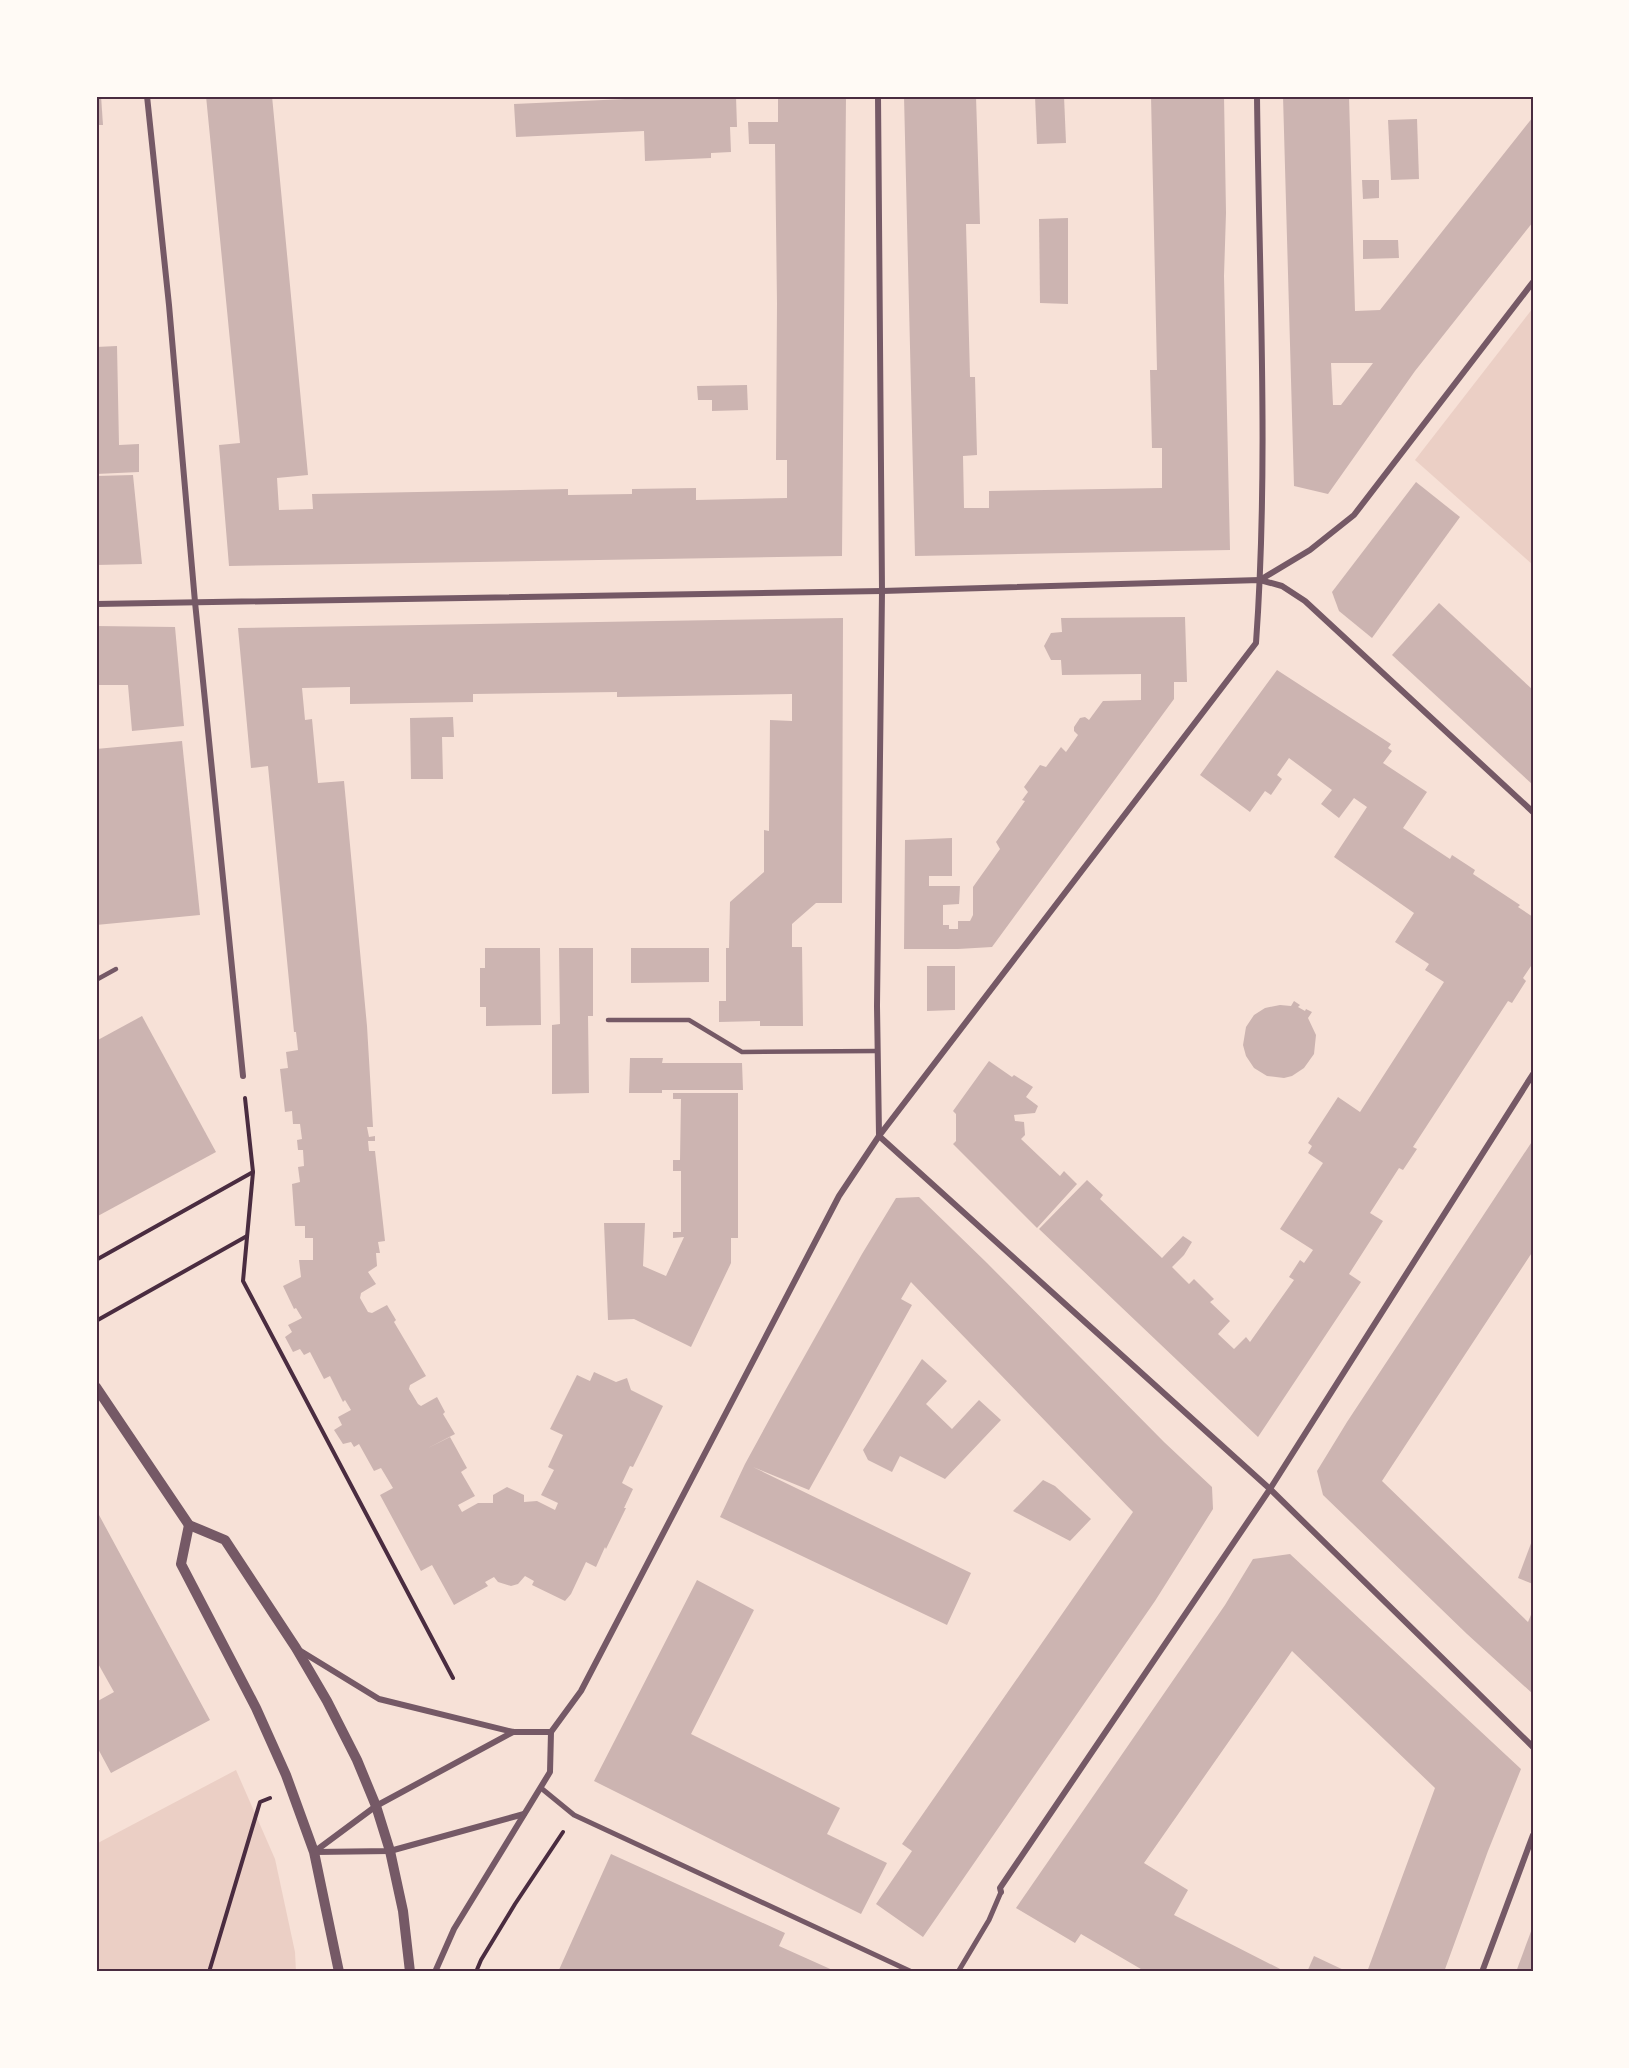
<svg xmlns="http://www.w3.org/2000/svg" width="1629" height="2068" font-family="'Asap Condensed',sans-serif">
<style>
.green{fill:#ebcfc5}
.building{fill:#ccb4b1;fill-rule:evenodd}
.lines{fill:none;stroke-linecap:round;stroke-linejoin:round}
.path{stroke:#4a2c40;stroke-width:4}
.service{stroke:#755966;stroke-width:4.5}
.pedestrian{stroke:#755966;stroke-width:5}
.minor{stroke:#755966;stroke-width:6}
.tertiary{stroke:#755966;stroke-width:10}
.neatline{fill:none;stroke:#4a2c40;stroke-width:2}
</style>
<rect width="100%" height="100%" fill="#f7e1d7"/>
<!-- green -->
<g class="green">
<path d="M1533,308V565L1415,460Z"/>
<path d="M236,1770L275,1859L295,1952L296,1972H96V1844Z"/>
</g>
<!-- building -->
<g class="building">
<path d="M96,96H101L103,125H96Z"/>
<path d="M206,96H272L308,475L277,478L279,510L313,509L312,494L568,489V495L632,494V489L696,488V500L787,498V460H776L777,303L775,144H749L748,122H778V96H846L842,556L229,566L219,445L240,443Z"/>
<path d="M692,96H736L737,127H730L731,152L711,153V158L645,161L644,131L516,137L514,104Z"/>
<path d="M904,96H976L980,224H966L970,377H975L977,455L963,456L964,508H989V491L1162,488V448H1152L1150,370H1157L1151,96H1224L1226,213L1224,276L1230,550L915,556Z"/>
<path d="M1035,96H1064L1066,143L1037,144Z"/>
<path d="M1283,96H1349L1355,311L1380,310L1533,117V222L1415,371L1328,494L1294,486ZM1331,363H1373L1341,405H1333Z"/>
<path d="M1417,119L1419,179L1391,180L1388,120Z"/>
<path d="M1362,180H1379V198L1363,199Z"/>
<path d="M1068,218V304L1040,303L1039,219Z"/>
<path d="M1363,240H1398L1399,258L1363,259Z"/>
<path d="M117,346L119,445L139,444V472L96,474V347Z"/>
<path d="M747,385L748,410L712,411V400H698L697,386Z"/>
<path d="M133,475L142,564L96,565V516H98L96,476Z"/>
<path d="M1416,482L1460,517L1372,638L1339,611L1332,592Z"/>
<path d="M1439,603L1533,690V785L1392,655Z"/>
<path d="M1185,617L1187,682H1174V699L992,947L958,949H904L905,840L952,838V876H929V886H960L959,904L943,905V925H949V929H958V921H970L973,915V887L1000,849L996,842L1025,801L1022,800L1028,792L1024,787L1040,765L1046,767L1061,747L1066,752L1078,735L1074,731V727L1080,718L1085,717L1089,720L1103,701L1141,700V674L1062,675L1061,660H1051L1044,646L1051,633L1062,632L1061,618Z"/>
<path d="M843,618L842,903H816L792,924V947H802L803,1026H760V1021L719,1022V1001H726V948H729L730,902L764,872V830L769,831L770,720L792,721V694L617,697V692L473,694V702L350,704V687L302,688L305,720L312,719L318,783L344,781L367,1026L373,1127H367L369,1137L375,1136V1141H368L369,1151H375L385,1241L378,1242L380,1253H376L377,1266L368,1272L376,1284L361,1293L360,1298L368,1312L372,1313L387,1305L396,1320L394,1322L426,1376L410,1385L409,1389L418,1404L421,1406L437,1397L445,1412L443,1414L455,1434L428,1448L450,1437L467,1468L461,1472L475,1496L458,1505L462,1512L478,1503H493V1495L507,1487L524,1495V1502L537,1501L555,1510L558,1503L541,1495L554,1470L548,1467L563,1435L550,1429L577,1375L590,1381L594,1372L616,1382L627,1378L631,1390L663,1406L633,1467L630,1466L622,1483L633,1489L624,1508H626L606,1549L605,1547L596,1567L586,1562L571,1594L565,1601L532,1585L534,1581L525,1576L518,1584L511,1586L498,1582L494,1577L485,1582L488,1586L454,1605L432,1565L421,1571L380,1495L393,1488L381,1468L374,1471L359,1444L354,1447L351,1442L343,1444L334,1430L342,1425L338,1417L351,1410L345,1400L343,1402L330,1376L324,1379L310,1352L304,1355L300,1349L293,1352L285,1337L292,1332L288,1325L302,1318L296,1308L294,1309L283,1286L301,1277L299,1260H313V1238H305V1226H295L292,1184L300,1182L298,1167L304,1166L303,1150H298L297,1140L302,1139L300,1124H293L292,1111L285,1112L280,1069L288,1068L286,1052L298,1050L296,1032H294L268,766L251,768L238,628Z"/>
<path d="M96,626L175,627L184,726L132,731L128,685H96Z"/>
<path d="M1277,670L1391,744L1388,748L1392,751L1383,763L1427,792L1403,828L1450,859L1452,855L1475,870L1473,874L1520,905L1518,907L1533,917V963L1523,978L1526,981L1512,1003L1508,1001L1413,1147L1417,1149L1403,1170L1399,1168L1370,1213L1383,1221L1349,1274L1361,1282L1258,1437L1039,1229L1087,1180L1103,1195L1100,1199L1162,1258L1183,1236L1192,1242L1184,1255L1172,1267L1189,1284L1194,1279L1214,1299L1210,1302L1230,1321L1218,1334L1234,1349L1246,1337L1250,1342L1294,1280L1289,1277L1300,1260L1304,1263L1313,1250L1280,1229L1323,1163L1308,1153L1312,1146L1308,1143L1338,1097L1360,1112L1444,982L1425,970L1429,964L1395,942L1414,913L1334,857L1367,807L1354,798L1339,818L1321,804L1332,790L1289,758L1277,775L1282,779L1271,795L1265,791L1250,812L1200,775Z"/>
<path d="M453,717L454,737H442L443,779H411L410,718Z"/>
<path d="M182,741L200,915L96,925V749Z"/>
<path d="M485,948H540L541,1025L486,1026V1007H480V968H485Z"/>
<path d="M559,948H593V1016H588L589,1093L552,1094V1025L560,1024Z"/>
<path d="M631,948H709V982L631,983Z"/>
<path d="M927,966H955V1010L927,1011Z"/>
<path d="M1294,1001L1300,1005L1298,1007L1305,1011L1306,1009L1312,1012L1308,1018L1316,1035L1314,1054L1304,1068L1292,1076L1284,1078L1267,1076L1254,1068L1246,1056L1243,1045L1246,1027L1254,1015L1265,1008L1280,1005L1291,1006Z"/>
<path d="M142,1016L216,1152L96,1217V1041Z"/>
<path d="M630,1058H663L662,1063H742L743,1090H662V1093H629Z"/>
<path d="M989,1061L1012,1077L1014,1075L1033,1087L1026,1097L1038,1106L1035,1113L1014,1115L1015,1121L1024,1122L1025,1135L1021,1139L1060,1176L1064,1171L1077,1184L1037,1228L953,1144L956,1141V1114L953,1111Z"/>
<path d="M673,1093H738V1238H731V1263L691,1347L634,1319L608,1320L604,1223H645L643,1266L666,1276L684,1237L673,1238V1232H681V1171H673V1160H680L681,1099H673Z"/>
<path d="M1533,1140V1251L1382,1481L1528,1622L1533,1610V1694L1467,1634L1323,1495L1317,1471L1347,1422Z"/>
<path d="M919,1197L987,1263L1164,1442L1212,1487L1213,1509L1155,1601L923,1937L876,1904L912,1851L902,1844L1133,1512L911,1282L901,1299L912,1305L809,1490L753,1467L971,1573L947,1625L720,1517L745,1464L781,1398L862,1254L896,1198Z"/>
<path d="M922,1359L947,1381L926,1404L952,1429L979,1400L1001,1420L945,1479L900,1456L892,1472L868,1460L863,1450Z"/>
<path d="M1043,1480L1055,1486L1091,1519L1070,1541L1013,1511Z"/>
<path d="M99,1515L210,1720L111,1773L96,1745V1702L114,1692L96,1660V1517Z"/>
<path d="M1533,1538V1584L1518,1578Z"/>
<path d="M1290,1554L1521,1769L1488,1851L1444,1972H1367L1435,1788L1292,1651L1144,1863L1188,1890L1174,1915L1286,1972H1146L1081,1934L1075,1943L1016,1908L1225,1605L1253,1559Z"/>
<path d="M697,1580L754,1610L691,1734L840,1808L827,1834L887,1863L861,1914L594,1781Z"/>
<path d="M611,1854L785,1933L779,1946L837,1972H558Z"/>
<path d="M1533,1926V1972H1516Z"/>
<path d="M1314,1956L1348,1972H1307Z"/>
</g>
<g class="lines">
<!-- path -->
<g class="path">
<path d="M253,1172L243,1281L453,1678"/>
<path d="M96,1260L253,1172L245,1098"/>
<path d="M96,1321L247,1236"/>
<path d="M209,1972L260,1802L270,1798"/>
<path d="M476,1972L481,1960L515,1904L563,1832"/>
</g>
<!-- service -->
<g class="service">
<path d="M96,980L116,969"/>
<path d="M608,1020H689L742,1052L877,1051"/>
</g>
<!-- pedestrian -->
<g class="pedestrian">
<path d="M541,1788L574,1815L912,1972"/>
<path d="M958,1972L989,1920L1001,1892"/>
</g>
<!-- minor -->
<g class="minor">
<path d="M147,96L169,305L195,602L243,1076"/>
<path d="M878,96L882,591L877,1006L879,1135"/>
<path d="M1260,580L1310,550L1354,515L1533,282"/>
<path d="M96,604L882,591L1260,580L1282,586L1305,601L1533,812"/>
<path d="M879,1136L1270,1489L1533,1747"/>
<path d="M299,1650L379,1699L513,1732H551"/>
<path d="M314,1852L376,1806L513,1732"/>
<path d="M315,1852L390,1851L524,1814"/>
<path d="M1001,1892L1000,1888L1270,1489L1533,1074"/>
<path d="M435,1972L454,1929L550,1772L551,1732L581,1691L839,1196L879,1136L1256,643C1269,462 1259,278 1257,96"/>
<path d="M1482,1972L1533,1835"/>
</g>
<!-- tertiary -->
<g class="tertiary">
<path d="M96,1387L189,1525L225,1540L296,1648L327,1701L357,1760L376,1806L390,1851L403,1911L410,1972"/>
<path d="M189,1525L181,1564L256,1708L286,1775L314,1852L339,1972"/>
</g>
</g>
<!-- border -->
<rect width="1629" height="2068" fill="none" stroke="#fffaf5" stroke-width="195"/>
<rect x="98" y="98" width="1434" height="1872" class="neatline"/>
</svg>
